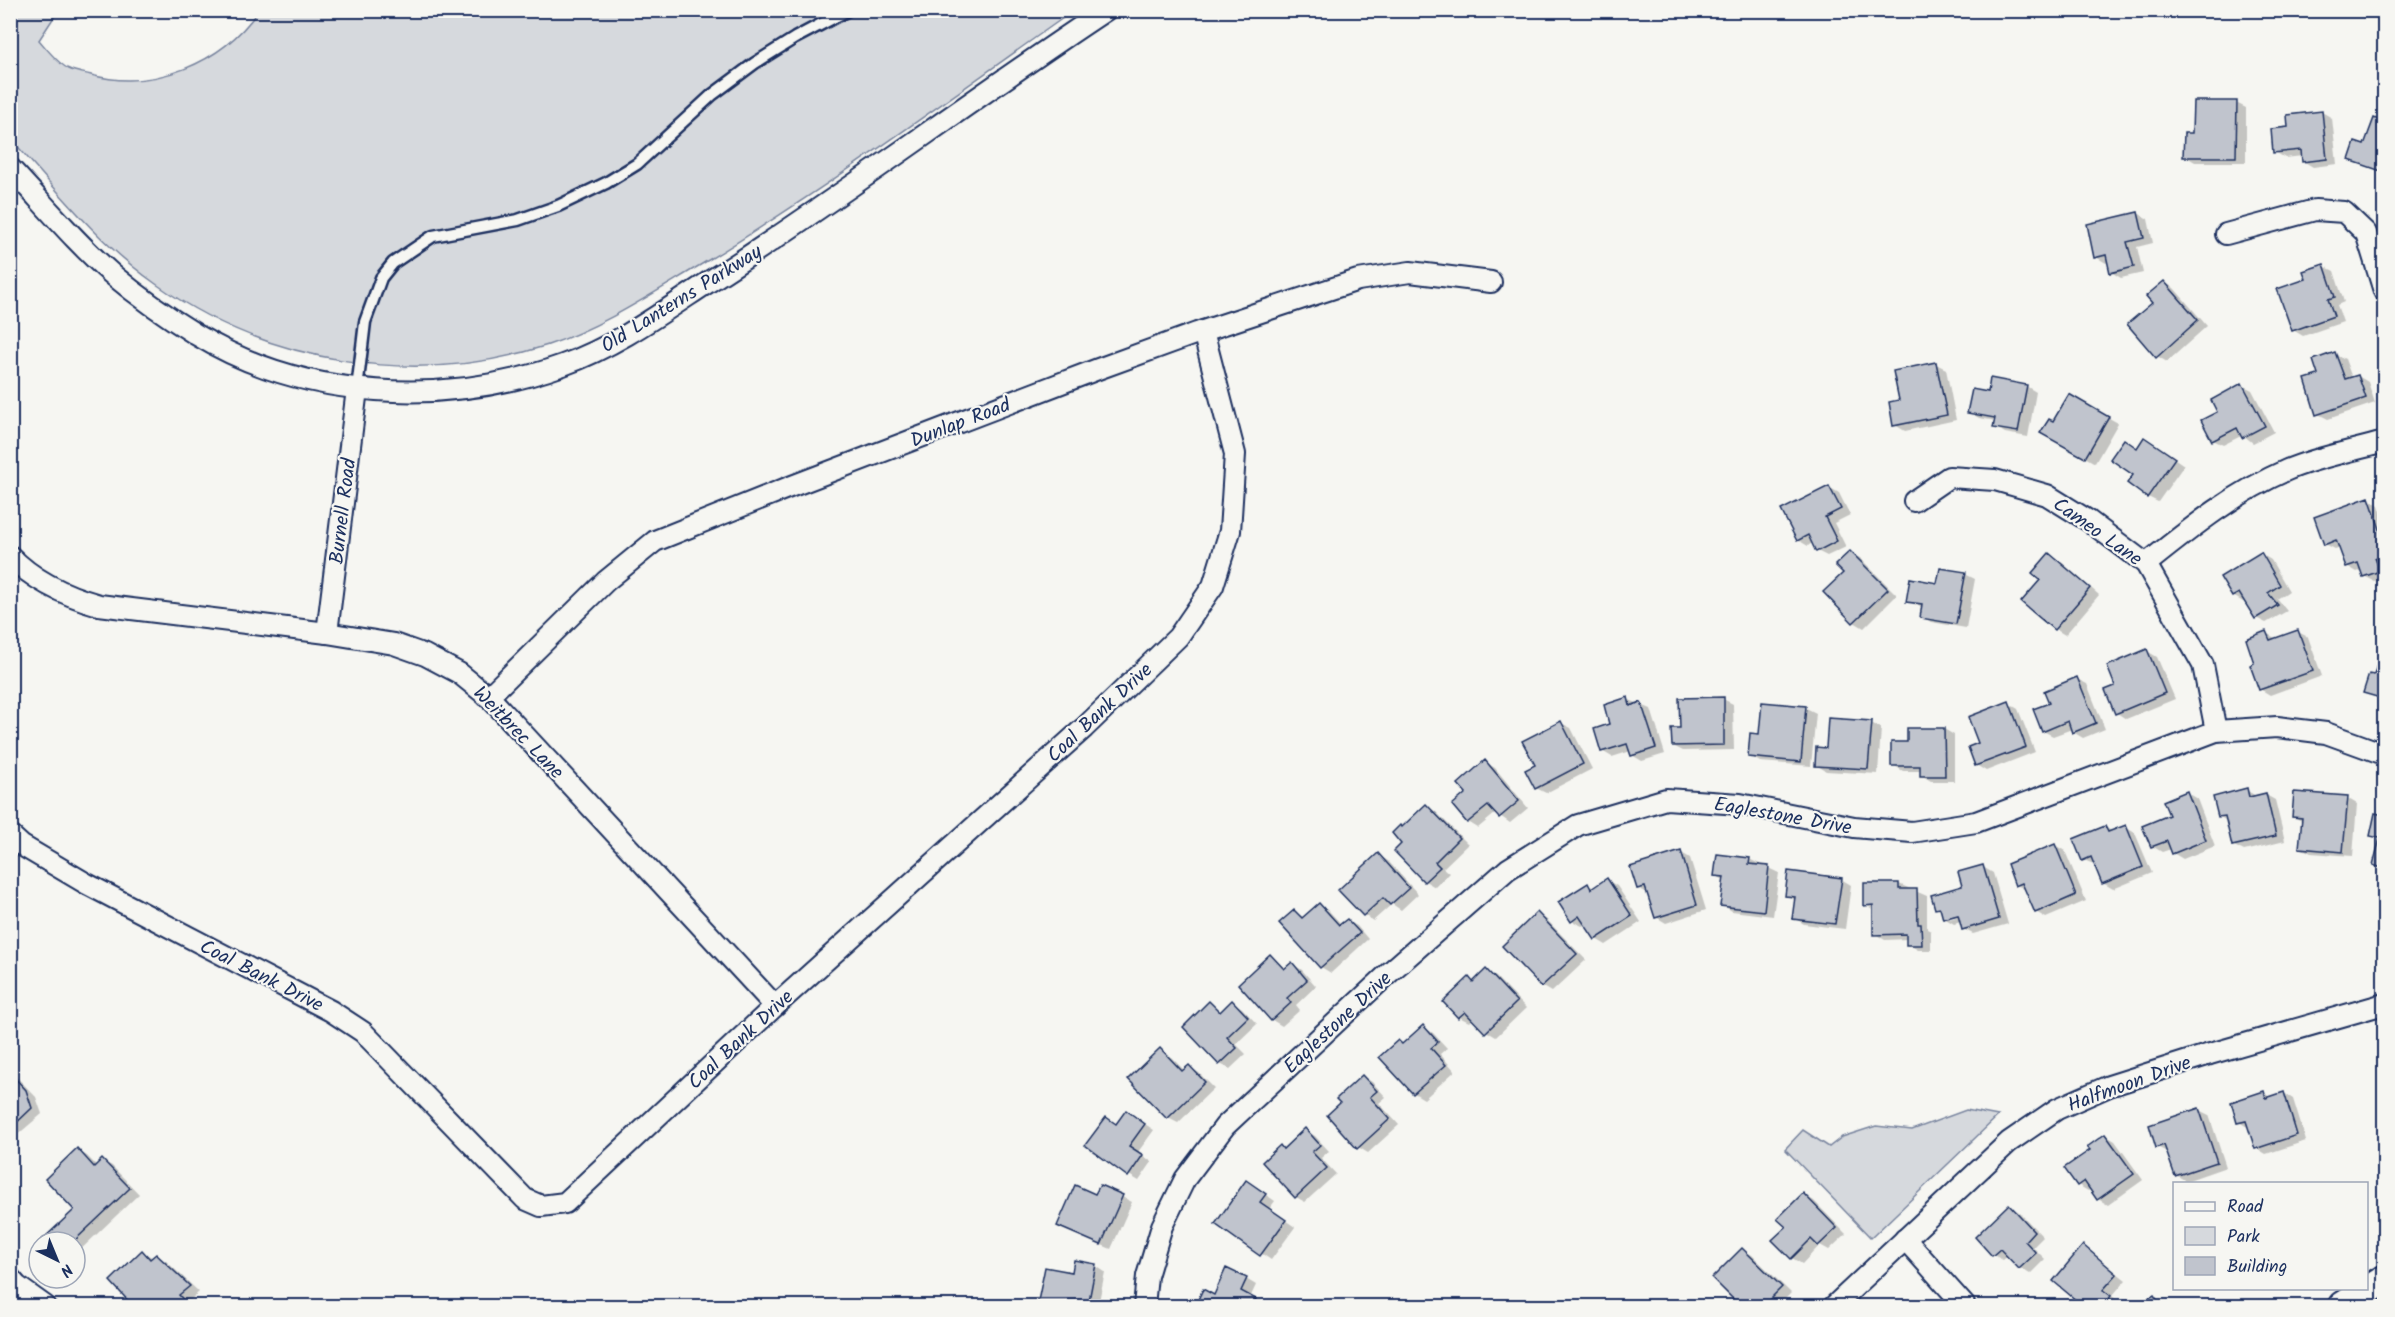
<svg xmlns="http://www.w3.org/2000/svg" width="2395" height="1317" font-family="Kalam,sans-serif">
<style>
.green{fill:#d6d9dd;stroke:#78849e;stroke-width:1.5}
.shadow{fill:#0003;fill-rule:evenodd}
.building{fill:#c0c4cd;stroke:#1b2f5e;stroke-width:1.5}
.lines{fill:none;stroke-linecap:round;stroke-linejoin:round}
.lane-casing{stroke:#1b2f5e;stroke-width:15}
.street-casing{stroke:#1b2f5e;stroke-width:24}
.secondary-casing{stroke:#1b2f5e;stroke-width:33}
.lane{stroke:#f6f6f2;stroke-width:10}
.street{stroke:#f6f6f2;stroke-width:20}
.secondary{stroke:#f6f6f2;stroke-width:28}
.labels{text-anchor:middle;stroke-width:4.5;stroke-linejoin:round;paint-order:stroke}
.street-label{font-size:20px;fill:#1b2f5e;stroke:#f6f6f2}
</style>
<rect width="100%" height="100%" fill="#f6f6f2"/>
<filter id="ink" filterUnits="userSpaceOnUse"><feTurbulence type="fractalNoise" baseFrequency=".0167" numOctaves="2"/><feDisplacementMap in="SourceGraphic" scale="12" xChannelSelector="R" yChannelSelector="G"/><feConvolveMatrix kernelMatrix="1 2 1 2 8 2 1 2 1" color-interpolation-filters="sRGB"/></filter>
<g filter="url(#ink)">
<!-- green -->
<g class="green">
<path d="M11,11H58L39,40C47,49 58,64 69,69C75,72 84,73 91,75C153,92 222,63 258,11H1073C951,97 830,186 702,264C653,293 602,327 548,345C417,388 268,364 156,284C100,245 56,189 11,139Z"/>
<path d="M1966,1110L1998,1116L1871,1238L1785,1149L1803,1130L1829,1147L1842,1137L1876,1126L1912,1130Z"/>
</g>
<!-- shadow -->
<g class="shadow">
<path d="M2236,103L2246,108V162H2195L2185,156L2194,134Z"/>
<path d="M2322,112L2332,118L2337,164L2313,167L2303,161V156L2285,158L2275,152L2290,128Z"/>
<path d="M2375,120L2384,123V173L2351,159L2365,147Z"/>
<path d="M2138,213L2148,219L2153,243L2137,247L2143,273L2121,278L2111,272L2109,262L2106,263L2096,257Z"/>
<path d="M2324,266L2334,271L2344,302L2337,305L2343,322L2303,336L2293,330L2307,279Z"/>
<path d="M2164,282L2174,288L2207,326L2167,362L2157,356L2154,303Z"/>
<path d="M2335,354L2345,359L2352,378L2358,376L2368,382L2375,403L2328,419L2318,414L2320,375Z"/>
<path d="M1936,364L1946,369L1956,420L1905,431L1895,425L1901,401Z"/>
<path d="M2242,385L2252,390L2274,432L2253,443L2243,435L2223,445L2213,440L2219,412Z"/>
<path d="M2026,386L2036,392L2028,437L2005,433L1995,427L1996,421L1979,418L1969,412L1989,394Z"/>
<path d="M2070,396L2118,423L2095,463L2042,432L2054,423Z"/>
<path d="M2155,445L2184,465L2158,502L2148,497L2135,475L2138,449Z"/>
<path d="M1829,487L1839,493L1850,515L1834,523L1846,547L1827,556L1817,551L1812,543L1808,546L1798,540Z"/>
<path d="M2369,499L2379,505L2384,520V578L2374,581L2364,576L2362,570L2357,572L2347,566L2341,547L2335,549L2325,544Z"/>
<path d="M1850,553L1860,558L1897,595L1864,628L1854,622L1825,592L1845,573Z"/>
<path d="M2261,554L2271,560L2289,591L2277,599L2287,611L2266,623L2256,618L2246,600L2243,602L2233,596Z"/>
<path d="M2049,555L2059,560L2099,595L2065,635L2055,629L2042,580Z"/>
<path d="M1965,574L1975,579L1966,628L1931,622L1922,617L1923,608L1907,601Z"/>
<path d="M2298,632L2308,637L2322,676L2270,695L2260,689L2256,664L2266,633L2277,639Z"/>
<path d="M2384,646V701L2365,692L2375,677Z"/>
<path d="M2147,651L2157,657L2175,699L2126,719L2117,713L2107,691L2117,687Z"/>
<path d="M2077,679L2087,684L2105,729L2083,738L2073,732L2072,729L2053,736L2043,731L2051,703Z"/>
<path d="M1627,699L1651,709L1665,754L1642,761L1632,755L1631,751L1612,757L1602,751L1611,725Z"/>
<path d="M1723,699L1733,704L1734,750L1683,751L1673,746Z"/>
<path d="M2008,703L2018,709L2035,752L1986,771L1976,765L1980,744Z"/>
<path d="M1806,708L1816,713L1811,766L1760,762L1750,756L1761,736Z"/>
<path d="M1561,723L1571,728L1592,769L1546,793L1536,788L1537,765Z"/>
<path d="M1871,723L1881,728L1878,774L1826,771L1816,765L1827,749Z"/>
<path d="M1944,729L1954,735V781H1931L1921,775V771H1903L1893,765L1909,744V730Z"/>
<path d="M1485,762L1495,768L1528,808L1510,823L1496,813L1478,828L1468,822L1454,805L1468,794Z"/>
<path d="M2246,790L2256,796L2266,795L2275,800L2285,841L2244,851L2234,846L2228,822L2219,816Z"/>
<path d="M2187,793L2197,799L2215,846L2183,859L2173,853L2171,849L2162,852L2152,846Z"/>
<path d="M2347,798L2357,804L2353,856L2311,853L2301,848L2303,822L2293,816Z"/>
<path d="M1426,806L1436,812L1468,844L1443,868L1449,873L1435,887L1425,881L1396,851L1403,844V829Z"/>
<path d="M2377,814L2384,816V871L2374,865L2381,840L2371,835Z"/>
<path d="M2105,827L2113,832L2125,827L2135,833L2152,873L2113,889L2103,883L2096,865L2084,860Z"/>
<path d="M2055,845L2065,851L2086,901L2046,918L2036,912L2027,891L2017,885Z"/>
<path d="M1680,852L1690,858L1706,910L1666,923L1656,917L1649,894L1638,888Z"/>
<path d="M1378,855L1388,861L1418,894L1401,910L1392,904L1373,921L1364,915Z"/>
<path d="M1749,859L1779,873L1773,916L1732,911L1722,905L1725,881L1716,875Z"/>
<path d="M1983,867L1993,873L2008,924L1973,934L1963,929L1961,922L1954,924L1944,918L1942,912L1937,908L1964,887ZM1964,912L1965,914L1950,919V916Z"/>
<path d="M1841,879L1851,885L1845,929L1804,924L1794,918L1796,901L1786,895Z"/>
<path d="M1607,880L1617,886L1641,922L1606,945L1596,939L1586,924L1582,926L1572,921L1588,885L1594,888Z"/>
<path d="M1899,884L1927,896V929L1931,931V950H1918L1908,944V939L1885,940L1875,934L1874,910L1866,905Z"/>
<path d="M1319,905L1329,911L1342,925L1347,921L1357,926L1368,939L1331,973L1321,967L1281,923L1294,912L1305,918Z"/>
<path d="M1537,914L1547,920L1586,960L1552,992L1542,986L1504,946Z"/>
<path d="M1270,956L1287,969L1292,964L1302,970L1316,986L1296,1005L1300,1010L1282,1026L1272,1020L1240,984Z"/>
<path d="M1486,971L1496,977L1526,1008L1496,1037L1486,1031L1474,1018L1469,1022L1459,1017L1469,979L1475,982Z"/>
<path d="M1232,1002L1242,1008L1257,1024L1236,1044L1246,1054L1230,1069L1220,1064L1210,1003L1222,1012Z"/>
<path d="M1423,1027L1433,1033L1447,1048L1440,1054L1455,1071L1424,1099L1414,1093L1404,1045Z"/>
<path d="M1161,1050L1170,1056L1185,1071L1189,1067L1199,1073L1214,1088L1178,1123L1168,1118Z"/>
<path d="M10,1070L36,1097L42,1114L10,1141Z"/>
<path d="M1362,1076L1372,1082L1386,1097L1379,1103L1399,1125L1368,1153L1358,1147L1342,1103Z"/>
<path d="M2264,1093L2271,1097L2284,1093L2293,1099L2306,1141L2266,1154L2256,1148L2249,1128L2239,1122Z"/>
<path d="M2199,1110L2209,1115L2226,1167L2186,1181L2176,1175L2167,1152L2157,1147Z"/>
<path d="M1136,1118L1154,1130L1138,1152L1152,1162L1139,1181L1129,1175L1117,1125Z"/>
<path d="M1305,1130L1315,1136L1329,1151L1321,1158L1336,1174L1305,1202L1296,1197L1284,1150Z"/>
<path d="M2105,1135L2115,1141L2143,1180L2108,1205L2098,1199L2091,1188L2088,1191L2078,1185L2092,1150Z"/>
<path d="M77,1150L87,1156L97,1166L102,1161L112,1166L139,1194L75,1255V1242H49L76,1210Z"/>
<path d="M1256,1188L1275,1201L1269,1209L1295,1227L1271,1260L1217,1223Z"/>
<path d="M1804,1195L1814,1201L1846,1234L1829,1250L1820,1245L1802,1264L1792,1258L1788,1227Z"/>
<path d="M1096,1196L1122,1197L1132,1202L1111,1249L1069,1231Z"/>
<path d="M2009,1206L2019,1212L2043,1237L2033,1247L2045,1259L2030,1274L2020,1268L2008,1256L2003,1260L1993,1255Z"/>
<path d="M2084,1247L2126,1280L2112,1296L2120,1303L2117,1306H2086L2055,1281Z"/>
<path d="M1742,1249L1752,1255L1791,1293L1778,1306H1731L1737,1301Z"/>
<path d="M143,1252L153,1258L156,1256L166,1261L199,1292L188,1302L193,1306H135L112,1281Z"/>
<path d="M1096,1266L1105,1272L1098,1306H1039L1047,1268L1073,1273Z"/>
<path d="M1246,1279L1256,1285L1250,1298L1264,1306H1196L1204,1291L1214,1297Z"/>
<path d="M2154,1297L2166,1306H2139Z"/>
</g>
<!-- building -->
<g class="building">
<path d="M2193,101H2237L2236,157H2183L2184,133H2192Z"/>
<path d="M2322,111L2327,159L2302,162L2301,150L2273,153L2271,129L2288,127L2287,115Z"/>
<path d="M2374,118L2384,122V172L2349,160L2355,142L2364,145Z"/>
<path d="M2138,212L2144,238L2127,242L2134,267L2110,273L2106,255L2094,258L2087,224Z"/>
<path d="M2324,264L2335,297L2328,299L2334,316L2292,331L2277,289L2306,279L2303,271Z"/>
<path d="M2164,281L2198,320L2156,358L2127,324L2152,303L2146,296Z"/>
<path d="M2335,352L2345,379L2358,375L2366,398L2316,415L2305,379L2318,375L2313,360Z"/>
<path d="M1936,362L1947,415L1893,426L1889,402L1899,400L1893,371Z"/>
<path d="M1990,378L2027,385L2018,432L1993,428L1995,418L1967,413L1972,389L1988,392Z"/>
<path d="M2242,383L2265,426L2242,438L2237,428L2212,441L2201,420L2217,412L2211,400Z"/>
<path d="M2069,394L2109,417L2085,458L2040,433L2049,419L2053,421Z"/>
<path d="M2144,437L2175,458L2147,498L2127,483L2133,475L2110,459L2124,439L2137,448Z"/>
<path d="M1829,486L1841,509L1825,517L1837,541L1816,552L1808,535L1797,541L1781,510Z"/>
<path d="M2369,497L2384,541V554L2375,558L2380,571L2363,577L2358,563L2346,567L2336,540L2324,545L2314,517Z"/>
<path d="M1850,551L1888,589L1853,623L1823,592L1843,573L1835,565Z"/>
<path d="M2261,552L2280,585L2268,593L2278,605L2255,619L2239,593L2232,597L2220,577Z"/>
<path d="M2049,553L2090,588L2054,630L2021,602L2040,580L2032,573Z"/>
<path d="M1940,568L1966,572L1956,624L1920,618L1922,604L1906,602L1910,578L1937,583Z"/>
<path d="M2298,630L2313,671L2259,690L2250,665L2254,663L2246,639L2266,631L2270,640Z"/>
<path d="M2384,641V699L2363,693L2369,674L2374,675Z"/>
<path d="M2147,649L2165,693L2115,714L2105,690L2115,686L2107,666Z"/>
<path d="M2077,677L2096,723L2072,733L2068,721L2042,732L2033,709L2049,703L2044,691Z"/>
<path d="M1628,697L1630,706L1641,702L1656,748L1631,756L1627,744L1601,752L1594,729L1609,724L1604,705Z"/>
<path d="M1724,697V745L1672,746L1671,728H1680L1679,698Z"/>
<path d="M2009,701L2026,747L1975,766L1968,747L1978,743L1968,717Z"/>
<path d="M1762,702L1806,706L1801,762L1748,757L1750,733L1759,734Z"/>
<path d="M1828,718L1872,721L1868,769L1815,766L1816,747L1826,748Z"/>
<path d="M1561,721L1583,764L1535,789L1525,770L1535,765L1522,741Z"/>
<path d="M1907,728H1944L1945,776H1920V766H1891V742H1907Z"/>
<path d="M1485,760L1519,801L1499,818L1488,806L1467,823L1452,805L1466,793L1458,784Z"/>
<path d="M2247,788L2249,797L2266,793L2276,836L2232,846L2225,816L2218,817L2213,797Z"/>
<path d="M2187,791L2206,840L2172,854L2167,841L2151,847L2142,826L2169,815L2163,801Z"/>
<path d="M2294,792L2348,796L2343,852L2299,848L2302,818L2292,817Z"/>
<path d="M1426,804L1459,838L1435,862L1440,867L1424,882L1394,851L1401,844L1392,833L1400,825L1402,827Z"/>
<path d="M2375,813L2384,815V869L2373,865L2380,838L2370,836Z"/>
<path d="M2126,825L2143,867L2102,884L2091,857L2082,861L2073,839L2105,826L2108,832Z"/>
<path d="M2055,844L2076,895L2035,913L2022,883L2015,886L2007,864Z"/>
<path d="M1681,851L1697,905L1655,918L1645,887L1637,889L1630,867Z"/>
<path d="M1378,853L1409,888L1390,905L1383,898L1363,916L1338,890Z"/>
<path d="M1717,854L1750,858L1749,864L1769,866L1764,911L1720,906L1724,877L1714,876Z"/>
<path d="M1983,865L1999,919L1962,930L1958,915L1943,919L1940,908L1935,909L1931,895L1962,886L1958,872Z"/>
<path d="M1788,871L1842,878L1835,924L1792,919L1795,897L1785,896Z"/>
<path d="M1607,878L1632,916L1595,940L1579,916L1571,922L1558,902L1588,883L1591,889Z"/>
<path d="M1864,883H1899V889H1917L1918,924H1921L1922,945H1906V934L1873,935V905L1864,906Z"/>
<path d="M1319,903L1339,925L1347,919L1360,933L1320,968L1279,923L1294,910L1302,918Z"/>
<path d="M1537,912L1577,954L1541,987L1502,946Z"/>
<path d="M1270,954L1284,969L1292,962L1307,980L1287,998L1291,1003L1271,1021L1238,984Z"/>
<path d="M1486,969L1517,1002L1485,1033L1465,1012L1458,1018L1443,1002L1469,977L1473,982Z"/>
<path d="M1232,1000L1248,1017L1227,1037L1237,1048L1219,1065L1183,1027L1209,1001L1220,1012Z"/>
<path d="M1423,1025L1438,1042L1431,1048L1446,1065L1413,1094L1379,1057L1398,1040L1402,1044Z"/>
<path d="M1160,1048L1182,1071L1189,1065L1205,1082L1167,1119L1128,1079Z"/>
<path d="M10,1073L26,1090L32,1108L10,1129Z"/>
<path d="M1362,1075L1377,1091L1370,1097L1390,1119L1357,1149L1327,1115L1340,1103L1336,1099Z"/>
<path d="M2264,1091L2266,1098L2284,1092L2297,1135L2255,1149L2246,1121L2237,1123L2231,1102Z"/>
<path d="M2199,1108L2217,1162L2175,1176L2164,1145L2156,1148L2149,1125Z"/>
<path d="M1126,1110L1145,1124L1129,1146L1143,1155L1128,1177L1085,1145L1106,1117L1116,1124Z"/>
<path d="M1305,1128L1320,1145L1312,1152L1327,1168L1295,1198L1262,1162L1280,1145L1283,1149Z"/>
<path d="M2105,1134L2134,1174L2097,1200L2084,1181L2077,1186L2064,1168L2090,1150L2087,1147Z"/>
<path d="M77,1148L94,1167L102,1159L130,1188L73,1242H47L43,1239L74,1210L45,1179Z"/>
<path d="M1246,1180L1266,1194L1260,1202L1286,1220L1260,1256L1215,1224Z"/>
<path d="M1075,1185L1095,1194L1100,1185L1123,1195L1101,1245L1057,1226Z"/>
<path d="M1803,1193L1837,1228L1818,1246L1811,1239L1791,1259L1772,1240L1786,1227L1777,1219Z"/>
<path d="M2009,1204L2034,1231L2025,1241L2036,1253L2019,1269L2000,1249L1992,1256L1975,1237Z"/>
<path d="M2083,1245L2117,1274L2103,1290L2111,1296L2103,1306H2083L2053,1281Z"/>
<path d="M1742,1248L1782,1287L1763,1306H1729L1735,1301L1712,1278Z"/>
<path d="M142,1250L150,1259L156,1254L190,1286L179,1295L189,1306H133L110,1281Z"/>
<path d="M1074,1260L1096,1264L1088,1306H1037L1045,1267L1072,1272Z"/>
<path d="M1226,1268L1247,1278L1241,1291L1256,1299L1252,1306H1195L1203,1289L1214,1295Z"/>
<path d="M2154,1295L2161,1306H2136Z"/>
</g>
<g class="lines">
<defs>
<path id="lane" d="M357,389L365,322L381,278L393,263L433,236L518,220L558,206L606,183L637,164L712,95L755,63L795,38L848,10"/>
<g id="street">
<path d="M10,168C44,204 76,243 113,275C139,297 168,317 197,335C304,400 446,407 563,365C622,344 672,305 724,272C854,188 977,95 1106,10"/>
<path d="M2226,234L2315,210L2344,212L2366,233L2384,291"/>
<path d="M1914,501L1949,477L1995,480L2047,495L2089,521L2146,564L2203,665L2216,731"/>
<path d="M10,556C33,580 67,596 99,605L327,633L394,644L425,655L459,673L491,699L775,1006"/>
<path d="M2146,564C2191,528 2234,493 2287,470C2317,457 2353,451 2384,442"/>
<path d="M327,633L357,389"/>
<path d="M488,697L606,581L655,541L787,488L1098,369L1197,333L1358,280L1410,272L1491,282"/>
<path d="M10,835L21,845L87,884L331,1011L363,1032L525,1199L541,1206L565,1203L775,1006L1084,728L1178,637L1213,586L1230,531L1235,454L1203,331"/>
<path d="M1905,1239L1965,1306"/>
<path d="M10,1278L17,1286L45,1306"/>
<path d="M1144,1306L1147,1276L1162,1226L1185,1179L1225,1126L1390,972L1508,869L1578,825L1666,799L1740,804L1854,827L1912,832L1976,822L2216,731L2277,727L2326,733L2384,754"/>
<path d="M1834,1306L2009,1142L2057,1109L2109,1086L2210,1054L2384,1004"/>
</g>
<path id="secondary" d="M2343,1306L2384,1280"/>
</defs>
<!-- lane casing -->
<use href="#lane" class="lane-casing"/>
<!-- street casing -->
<use href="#street" class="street-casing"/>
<!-- secondary casing -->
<use href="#secondary" class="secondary-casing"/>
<!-- lane -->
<use href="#lane" class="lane"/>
<!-- street -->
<use href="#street" class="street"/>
<!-- secondary -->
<use href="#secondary" class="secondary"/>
</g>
</g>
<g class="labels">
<!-- street labels -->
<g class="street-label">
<text transform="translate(681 298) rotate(-32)" y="7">Old Lanterns Parkway</text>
<text transform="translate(960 422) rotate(-21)" y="7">Dunlap Road</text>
<text transform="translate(342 511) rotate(-83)" y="7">Burnell Road</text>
<text transform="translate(2098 531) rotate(35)" y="7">Cameo Lane</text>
<text transform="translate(1099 712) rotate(-43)" y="7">Coal Bank Drive</text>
<text transform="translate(519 732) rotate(46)" y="7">Weitbrec Lane</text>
<text transform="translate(1783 815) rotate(10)" y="7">Eaglestone Drive</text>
<text transform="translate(262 975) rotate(27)" y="7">Coal Bank Drive</text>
<text transform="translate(1337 1022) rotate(-43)" y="7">Eaglestone Drive</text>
<text transform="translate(740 1039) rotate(-43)" y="7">Coal Bank Drive</text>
<text transform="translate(2129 1083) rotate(-20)" y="7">Halfmoon Drive</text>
</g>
</g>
<!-- margin -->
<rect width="2395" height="1317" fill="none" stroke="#f6f6f2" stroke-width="36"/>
<rect x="18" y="18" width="2359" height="1281" fill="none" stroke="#1b2f5e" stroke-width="2" filter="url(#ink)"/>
<!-- legend -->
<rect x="2173" y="1182" width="195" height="108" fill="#f6f6f2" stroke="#9ea6b7" stroke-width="1.5"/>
<rect x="2185" y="1202" width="30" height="9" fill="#f6f6f2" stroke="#9ea6b7" stroke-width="1.5"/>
<text x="2227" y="1212" font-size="18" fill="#1b2f5e">Road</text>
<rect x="2185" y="1227" width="30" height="18" fill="#d6d9dd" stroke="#9ea6b7" stroke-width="1.5"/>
<text x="2227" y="1242" font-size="18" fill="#1b2f5e">Park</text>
<rect x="2185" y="1257" width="30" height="18" fill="#c0c4cd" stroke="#9ea6b7" stroke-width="1.5"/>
<text x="2227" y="1272" font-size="18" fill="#1b2f5e">Building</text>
<!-- north arrow -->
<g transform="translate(57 1260) rotate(137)"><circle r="28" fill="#f6f6f2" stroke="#9ea6b7" stroke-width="1.5"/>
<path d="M0-4.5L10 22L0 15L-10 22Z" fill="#1b2f5e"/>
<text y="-9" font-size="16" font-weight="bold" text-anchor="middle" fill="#1b2f5e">N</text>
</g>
</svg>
